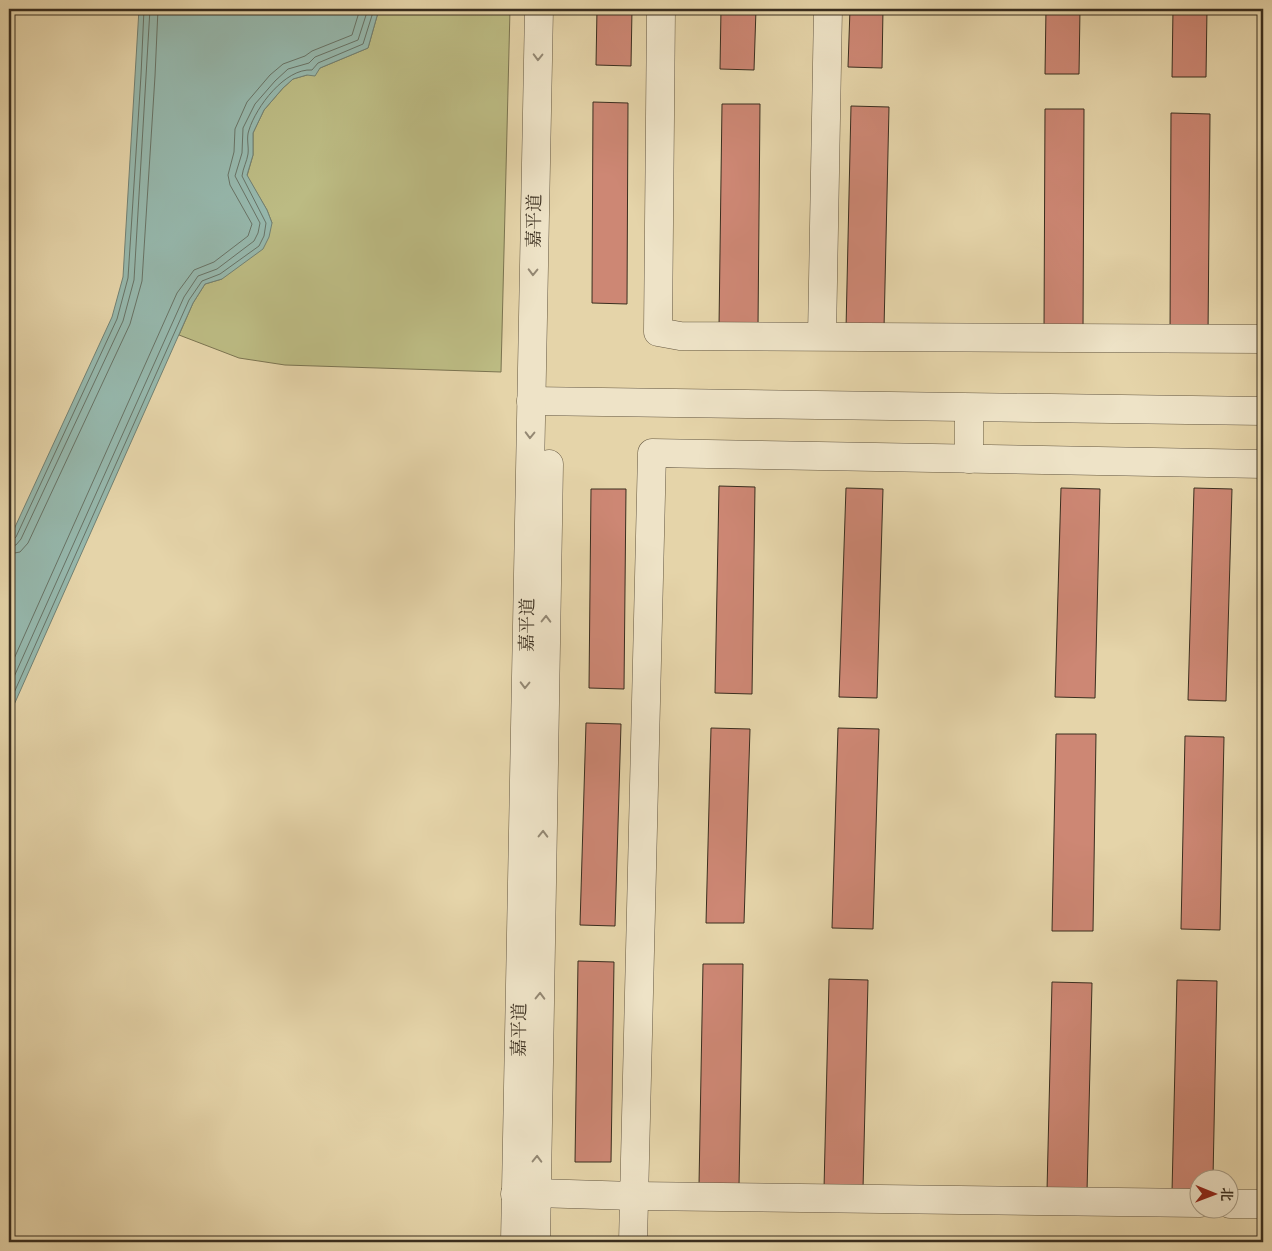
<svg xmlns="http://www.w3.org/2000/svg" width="1272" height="1251" font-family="'IM FELL English','Noto Serif SC',serif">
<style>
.green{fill:#bcbb83;stroke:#7b7451}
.water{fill:#96b8ad;stroke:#718174}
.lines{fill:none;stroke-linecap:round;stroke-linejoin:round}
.shore{stroke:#687366;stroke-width:1}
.building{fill:#cd8774;stroke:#3a2e1f}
.minor-casing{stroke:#655842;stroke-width:29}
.tertiary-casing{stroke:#655842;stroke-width:29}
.minor{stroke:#eee3c7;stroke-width:28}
.tertiary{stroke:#eee3c7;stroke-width:28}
.oneway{stroke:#948873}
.labels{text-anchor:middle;stroke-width:5;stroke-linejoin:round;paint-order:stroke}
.street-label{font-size:18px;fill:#3a2e1f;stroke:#eee3c7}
</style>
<rect width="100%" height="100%" fill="#e5d4a9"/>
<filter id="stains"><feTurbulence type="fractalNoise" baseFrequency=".004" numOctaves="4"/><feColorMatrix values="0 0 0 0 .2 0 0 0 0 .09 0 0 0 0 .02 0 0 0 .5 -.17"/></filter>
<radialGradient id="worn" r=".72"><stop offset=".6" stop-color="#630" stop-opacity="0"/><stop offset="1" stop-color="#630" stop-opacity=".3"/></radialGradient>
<!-- green -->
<path class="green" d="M379,9H510L501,372L285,365L239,358L179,335L193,303L205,284L222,279L272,223L267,210L247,176L253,155V133L264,110L283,88L293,79L307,75L320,68L368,48Z"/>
<!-- water -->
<path class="water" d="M139,9H379L368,48L320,68L315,76L307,75L293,79L283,88L264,110L253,133V155L247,175L267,210L272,223L269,237L263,249L222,279L205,284L193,303L9,716V540L112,317L123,277Z"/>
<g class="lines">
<!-- shore -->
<g class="shore">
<path d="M9,540H13L16,537L117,319L128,278L141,75L144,9"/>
<path d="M9,547L16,545L21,539L123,321L134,280L150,9"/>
<path d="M9,554L20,552L28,543L130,324L142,281L155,76L158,9"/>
<path d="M9,670L177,293L194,270L214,262L248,236L252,224L230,185L228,175L234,152L235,129L247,102L270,75L283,64L305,56L312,51L352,35L360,9"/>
<path d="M9,688L184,297L198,276L217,269L254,241L258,233L260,223L235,176L242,153L243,128L255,104L275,81L288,69L309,63L315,57L358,40L368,9"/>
<path d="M9,704L189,300L202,281L220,274L259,246L264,236L266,223L242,176C243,168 247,161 248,154C249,146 246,138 249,130C256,107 285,68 312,70L318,63L363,44L374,9"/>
</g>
</g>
<!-- building -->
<g class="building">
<path d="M597,9H632L631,66L596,65Z"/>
<path d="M721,9H756L754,70L720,69Z"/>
<path d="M850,9H883L882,68L848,67Z"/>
<path d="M1046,9H1080L1079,74H1045Z"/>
<path d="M1173,9H1207L1206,77H1172Z"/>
<path d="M593,102L628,103L627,304L592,303Z"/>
<path d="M722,104H760L758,327H719Z"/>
<path d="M851,106L889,107L884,329H846Z"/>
<path d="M1045,109H1084L1083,331H1044Z"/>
<path d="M1171,113L1210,114L1208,335H1170Z"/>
<path d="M719,486L755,487L752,694L715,693Z"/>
<path d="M846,488L883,489L877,698L839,697Z"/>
<path d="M1061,488L1100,489L1095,698L1055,697Z"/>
<path d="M1194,488L1232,489L1226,701L1188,700Z"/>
<path d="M591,489H626L624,689L589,688Z"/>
<path d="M586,723L621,724L615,926L580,925Z"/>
<path d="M711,728L750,729L744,923H706Z"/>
<path d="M838,728L879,729L873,929L832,928Z"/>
<path d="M1056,734H1096L1093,931H1052Z"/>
<path d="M1185,736L1224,737L1220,930L1181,929Z"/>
<path d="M578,961L614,962L611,1162H575Z"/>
<path d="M703,964H743L739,1186L699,1185Z"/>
<path d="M829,979L868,980L863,1189H824Z"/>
<path d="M1177,980L1217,981L1213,1178H1200V1192H1172Z"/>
<path d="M1052,982L1092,983L1087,1192L1047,1191Z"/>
</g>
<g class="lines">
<defs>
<g id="minor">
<path d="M661,9L658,332L680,336L1263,339"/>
<path d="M822,336L828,9"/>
<path d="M531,401L1263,411"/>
<path d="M969,408V459"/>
<path d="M515,1194L536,1193L634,1196L1200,1203"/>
<path d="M1230,1204H1263"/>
<path d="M633,1242L652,453L1263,464"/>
</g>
<g id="tertiary">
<path d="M515,1242L539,9"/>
<path d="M536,1242L549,464"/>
</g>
</defs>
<!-- minor casing -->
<use href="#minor" class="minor-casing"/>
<!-- tertiary casing -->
<use href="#tertiary" class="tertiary-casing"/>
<!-- minor -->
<use href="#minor" class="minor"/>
<!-- tertiary -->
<use href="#tertiary" class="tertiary"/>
</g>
<!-- one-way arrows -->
<defs><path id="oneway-chevron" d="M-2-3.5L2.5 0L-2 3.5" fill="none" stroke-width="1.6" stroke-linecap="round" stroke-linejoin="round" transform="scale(1.25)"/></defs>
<g class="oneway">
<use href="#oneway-chevron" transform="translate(538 57) rotate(91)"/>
<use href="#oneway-chevron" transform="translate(533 272) rotate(91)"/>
<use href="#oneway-chevron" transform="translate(530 435) rotate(91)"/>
<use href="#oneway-chevron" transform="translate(546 619) rotate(-89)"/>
<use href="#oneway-chevron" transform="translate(525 685) rotate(91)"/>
<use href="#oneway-chevron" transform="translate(543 834) rotate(-89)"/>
<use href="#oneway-chevron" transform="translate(540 996) rotate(-89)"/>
<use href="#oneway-chevron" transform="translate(537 1159) rotate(-89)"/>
</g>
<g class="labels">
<!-- street labels -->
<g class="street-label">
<text transform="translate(534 221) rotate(-89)" y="6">嘉平道</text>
<text transform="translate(527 625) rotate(-89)" y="6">嘉平道</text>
<text transform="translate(519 1030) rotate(-89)" y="6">嘉平道</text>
</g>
</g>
<!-- margin -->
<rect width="1272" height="1251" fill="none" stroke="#e5d4a9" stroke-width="30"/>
<rect x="10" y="10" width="1252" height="1231" fill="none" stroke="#3a2e1f" stroke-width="2.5"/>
<rect x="15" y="15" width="1242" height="1221" fill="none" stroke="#3a2e1f"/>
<!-- north arrow -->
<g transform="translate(1214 1194) rotate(91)"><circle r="24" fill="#eee3c7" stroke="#a69b84"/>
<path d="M0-4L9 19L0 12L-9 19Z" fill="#8f2418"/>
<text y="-8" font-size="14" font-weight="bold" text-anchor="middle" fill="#3a2e1f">北</text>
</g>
<rect width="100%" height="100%" filter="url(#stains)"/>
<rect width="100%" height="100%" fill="url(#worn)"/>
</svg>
